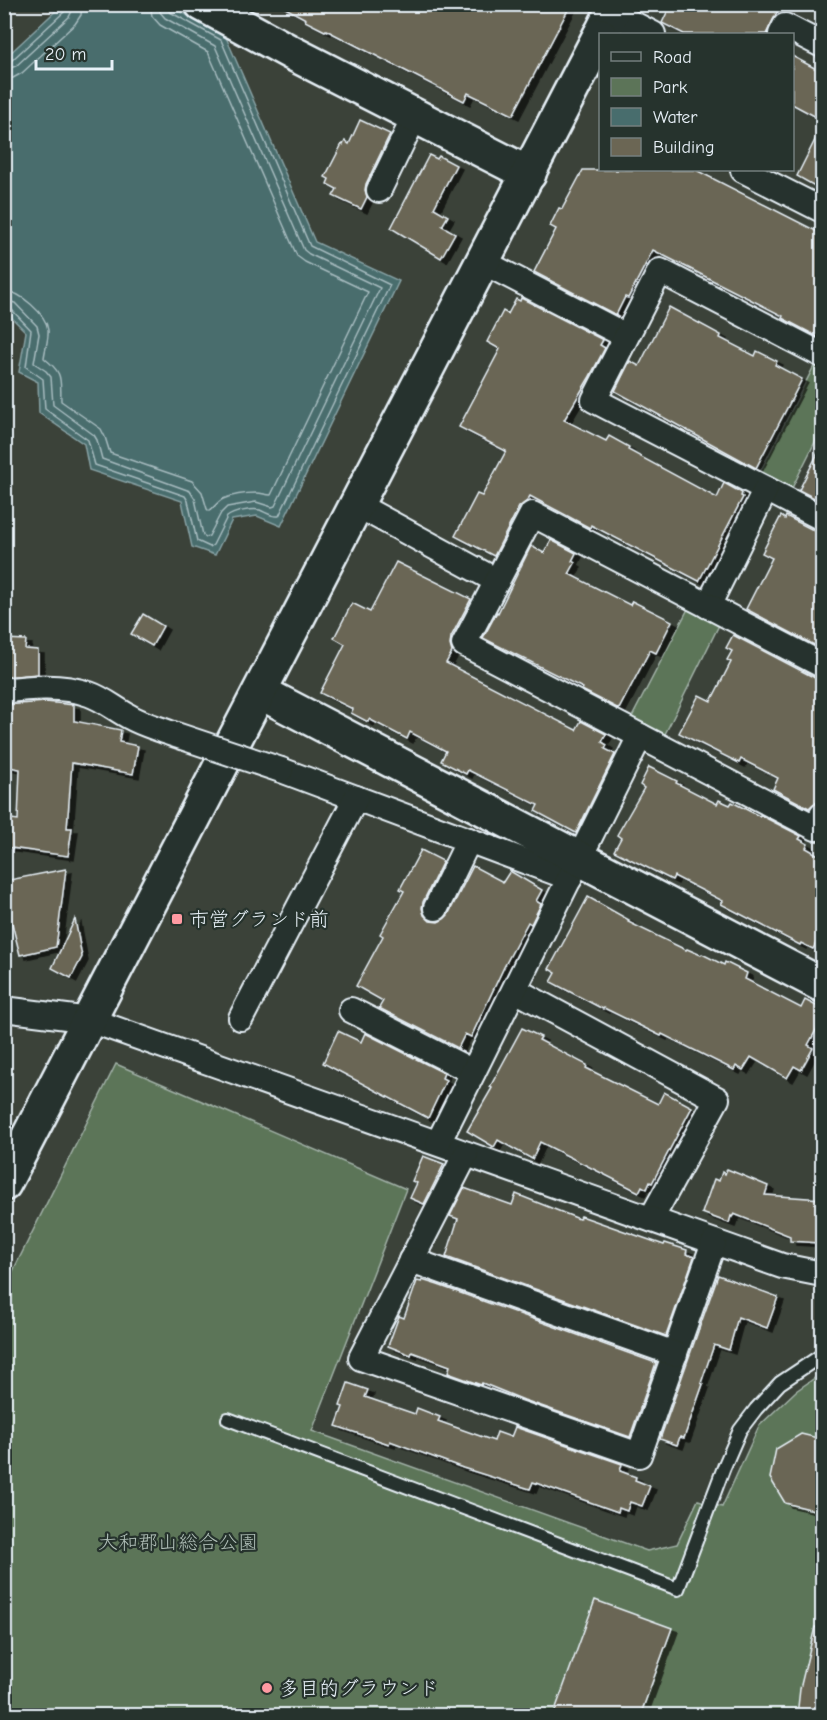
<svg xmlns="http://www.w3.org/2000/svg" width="827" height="1720" font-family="'Comic Neue','Klee One',sans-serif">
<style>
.green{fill:#5c7458;stroke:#a2b2a8;stroke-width:1.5}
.water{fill:#486d6d;stroke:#88a2a5;stroke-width:1.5}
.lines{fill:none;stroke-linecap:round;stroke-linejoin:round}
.shore{stroke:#a8bcc0;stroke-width:1.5}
.building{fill:#6b6654;stroke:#e8f1f8;stroke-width:1.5;filter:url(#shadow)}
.lane-casing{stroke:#e8f1f8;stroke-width:16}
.street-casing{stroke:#e8f1f8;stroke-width:28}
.secondary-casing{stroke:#e8f1f8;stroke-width:38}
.lane{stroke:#26332d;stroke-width:12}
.street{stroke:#26332d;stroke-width:24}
.secondary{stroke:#26332d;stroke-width:33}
.street-bridge-casing{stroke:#e8f1f8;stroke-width:28;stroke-linecap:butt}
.street-bridge{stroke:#26332d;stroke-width:24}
.poi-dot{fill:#ff9aa2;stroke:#26332d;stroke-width:2}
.labels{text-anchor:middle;stroke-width:4.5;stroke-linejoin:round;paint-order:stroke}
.poi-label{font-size:20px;fill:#e8f1f8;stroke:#26332d;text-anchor:start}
.park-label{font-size:20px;fill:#b0bfb8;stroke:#26332d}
</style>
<defs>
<filter id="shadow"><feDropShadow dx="6" dy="4" stdDeviation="0" flood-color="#0009"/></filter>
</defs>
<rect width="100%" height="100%" fill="#3b4239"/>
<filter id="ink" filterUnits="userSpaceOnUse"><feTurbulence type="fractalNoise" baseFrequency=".0167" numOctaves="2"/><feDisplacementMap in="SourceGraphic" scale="12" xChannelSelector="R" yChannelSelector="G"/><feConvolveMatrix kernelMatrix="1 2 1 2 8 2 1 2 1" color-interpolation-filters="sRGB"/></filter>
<g filter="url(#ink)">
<!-- green -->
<g class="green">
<path d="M815,364L822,367V428L790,492L758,476Z"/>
<path d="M689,607L720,623L664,736L631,719Z"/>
<path d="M116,1064L406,1189L312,1431L647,1551L677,1544L698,1500L722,1507L759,1426L796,1391L822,1373V1715L5,1716L4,1314L8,1306L5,1287Z"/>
</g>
<!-- water -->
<path class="water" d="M62,5H168L225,35L315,242L399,281L281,526L257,516L232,520L215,555L192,547L182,501L89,470L84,444L39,413L38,382L19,372L26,332L5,311V58Z"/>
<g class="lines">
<!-- shore -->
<g class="shore">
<path d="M4,62L11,61L64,12L66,4"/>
<path d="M4,70L16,66L69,17L72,11L73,4"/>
<path d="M4,79L13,78L22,73L75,24L81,15L82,4"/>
<path d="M4,291C20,291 46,314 48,330C49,339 45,349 44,358C64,374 60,378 61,401L101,429L105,437L110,453L192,481L202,492L207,509L209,511C214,508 217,502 223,499C232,495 247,493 257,493C262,493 266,495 271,495L368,292L305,262L297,256L208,52L160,25L152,16L150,4"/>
<path d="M4,300L15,303L37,326L39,334L34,363L46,371L51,377L53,405L94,435L97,440L102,459L190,491L195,499L203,535L206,537L209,536L221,513L227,507L256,502L272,507L275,506L380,288L309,254L304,250L215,46L165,18L160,12L159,4"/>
<path d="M4,307L11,309L31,330L26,367L43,379L45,409L88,440L95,465L185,496L188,501L197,541L210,547L213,545L227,517C233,512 252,508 260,510C267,513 272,517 279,516L390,285L310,246L221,40L170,12L167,9V4"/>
</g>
</g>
<!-- building -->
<g class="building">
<path d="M278,4H571L513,115L468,93L464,101L326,30L325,31L305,21L306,19Z"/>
<path d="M671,4H781L766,34H684L662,23Z"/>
<path d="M792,56L822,72V120L792,104Z"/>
<path d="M360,120L390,134L366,184L365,190L367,197L361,209L333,196L337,189L327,184L329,179L325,177L342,144L343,145L345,141L349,144Z"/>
<path d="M822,126V190L797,176Z"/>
<path d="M429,155L437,159L439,156L456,165L434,208L448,216L442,226L455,233L441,258L391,228Z"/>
<path d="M583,170H696L822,234V339L782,318L783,316L653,250L628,298L625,297L616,315L534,272L556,229L550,226L559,208L562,209Z"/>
<path d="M521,298L603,340L600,345L605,348L589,378L564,420L606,441L609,436L629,447L628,450L717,498L724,483L742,493L741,496L743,497L699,581L591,525L590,528L530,496L527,501L519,507L494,556L455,536L477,494L482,496L506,451L459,427L500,349L487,342L503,311L508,314L516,299L520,301Z"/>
<path d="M669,307L721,335L720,338L755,356L757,351L777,361L775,365L802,379L756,468L615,391L630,361L639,366Z"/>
<path d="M822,445V502L799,490Z"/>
<path d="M781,516L785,519L786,516L815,531L822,532V649L746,609L772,558L762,553Z"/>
<path d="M551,540L576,553L572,561L575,563L569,574L630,605L632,601L672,621L656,653L650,650L619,709L582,690L583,688L483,638L497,612L498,613L531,546L544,553Z"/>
<path d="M396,562L471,599L451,637L450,645L452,652L446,663L576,730L581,721L606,734L602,742L607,745L605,749L615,754L576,833L535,811L538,805L468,770L466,774L441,761L446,751L410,732L407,739L369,719L368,722L351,713L353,709L320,693L345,644L334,638L352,603L370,612Z"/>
<path d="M143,614L163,626L152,646L131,634Z"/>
<path d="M733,635L815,678L822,679V795L819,801L813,804L809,808L773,789L778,778L741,759L739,763L679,733L699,695L711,701L731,662L727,660L732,651L726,648Z"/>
<path d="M4,639L26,640L25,649L38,650V674L4,677Z"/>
<path d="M46,702L74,705V721L121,730L119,742L138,746L133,774L72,763L67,828H72L68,856L4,847V818L18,820L20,769L4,766V705Z"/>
<path d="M649,767L677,781L676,783L717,804L719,800L730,805L732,802L759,816L760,815L801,836L799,839L808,844L806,848L822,857V931L813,949L801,943L800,945L721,904L723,901L674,876L672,880L614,851L621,838L617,835L644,788L640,785Z"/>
<path d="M421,850L443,861L423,902L422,908L424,915L430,921L438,922L444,919L448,915L473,866L503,882L510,871L542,890L536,901L541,904L531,924L528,922L504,967L471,1037L465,1034L458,1048L379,1008L383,1001L356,986L383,936L380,934L404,891L400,889Z"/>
<path d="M66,869L56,947L20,955L4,892V881Z"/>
<path d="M588,897L629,920L628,922L686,950L687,949L701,955L702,954L724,965L725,962L747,973L745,979L801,1008L805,1000L822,1009V1019L808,1045L813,1048L801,1070L794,1066L787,1078L751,1057L743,1070L736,1066L734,1070L662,1034L661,1036L604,1008L603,1009L551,982L556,973L549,969Z"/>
<path d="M75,919L82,957L71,978L52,968Z"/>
<path d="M522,1028L541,1037L539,1040L587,1065L586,1068L658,1104L664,1092L692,1107L652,1183L650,1182L647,1189L642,1186L639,1192L540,1142L532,1159L498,1140L494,1147L467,1131L492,1088L490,1087Z"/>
<path d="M338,1031L361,1042L365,1033L444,1073L442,1078L446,1080L428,1118L323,1063Z"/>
<path d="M423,1156L444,1164L424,1204L410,1198L417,1183L412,1181Z"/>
<path d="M727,1169L768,1186L765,1195L822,1199V1241H820L819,1243L790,1241V1236L734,1214L732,1217L731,1216L729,1223L702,1213L714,1179L719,1181L722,1172L725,1174Z"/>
<path d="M464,1188L512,1205L516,1194L579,1219L581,1216L664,1245L665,1243L687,1250L686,1254L694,1257L666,1336L446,1257L458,1219L450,1216Z"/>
<path d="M718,1275L778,1297L767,1328L738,1317L729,1350L714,1345L701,1383L703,1384L684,1438L680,1437L677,1445L660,1439Z"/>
<path d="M422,1280L438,1285L656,1363L630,1437L524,1400L482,1383L481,1385L448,1373L450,1366L412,1352L411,1355L388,1346L399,1316L404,1318L417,1281L422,1282Z"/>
<path d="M348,1383L368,1390L365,1397L415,1414L417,1408L440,1417L438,1421L494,1441L497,1432L511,1437L515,1427L622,1464L620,1471L636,1477L635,1480L650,1486L642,1506L630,1502L627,1511L619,1508L618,1512L533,1482L530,1489L463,1468L390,1441L389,1444L336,1426L343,1407L340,1406Z"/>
<path d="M801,1434L822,1439V1504L814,1510L785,1503L770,1478L776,1449Z"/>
<path d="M595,1600L672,1628L640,1716H553Z"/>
<path d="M815,1627L822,1628V1716H797L800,1689Z"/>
</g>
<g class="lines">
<defs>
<path id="lane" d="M228,1419L678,1589L724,1467L740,1430L756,1409L780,1383L822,1355"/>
<g id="street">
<path d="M612,13L653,34"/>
<path d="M781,34L785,26L822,45"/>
<path d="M743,170L822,210"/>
<path d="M379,190L415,116"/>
<path d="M483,262L626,336"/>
<path d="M822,355L660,271L594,400L822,518"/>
<path d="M357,505L497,581"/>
<path d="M708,606L766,489"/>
<path d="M822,665L532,514L464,644L816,828L822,815"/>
<path d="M4,691C32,687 61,685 89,694C104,699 116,710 130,717C142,724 157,728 170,733"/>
<path d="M281,770L570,878"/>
<path d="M436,908L469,840"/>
<path d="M515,990L717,1099L651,1219"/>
<path d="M4,1009L90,1020L782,1266L822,1274"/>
<path d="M351,1010L473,1072"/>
<path d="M241,1018L356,798"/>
<path d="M438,1143L640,736"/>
<path d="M466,1154L361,1358L639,1455L714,1242"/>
<path d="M411,1260L675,1354"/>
</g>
<g id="secondary">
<path d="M202,4L292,53L529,174"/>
<path d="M601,34L616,4"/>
<path d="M260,692L822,985"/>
<path d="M4,1184L600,35"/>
</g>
</defs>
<!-- lane casing -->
<use href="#lane" class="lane-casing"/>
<!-- street casing -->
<use href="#street" class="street-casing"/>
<!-- secondary casing -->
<use href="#secondary" class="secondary-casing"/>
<!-- lane -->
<use href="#lane" class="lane"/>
<!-- street -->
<use href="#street" class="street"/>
<!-- secondary -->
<use href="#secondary" class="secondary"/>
<defs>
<path id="street-bridge" d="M170,733L281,770"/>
</defs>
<!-- street-bridge casing -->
<use href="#street-bridge" class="street-bridge-casing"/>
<!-- street-bridge -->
<use href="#street-bridge" class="street-bridge"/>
</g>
</g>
<!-- markers -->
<g class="poi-dot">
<rect x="171" y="913" width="12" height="12" rx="3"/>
<circle cx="267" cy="1688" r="6"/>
</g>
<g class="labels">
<!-- poi labels -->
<g class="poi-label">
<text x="189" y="926">市営グランド前</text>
<text x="279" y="1695">多目的グラウンド</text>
</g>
<!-- park labels -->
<g class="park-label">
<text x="178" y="1549">大和郡山総合公園</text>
</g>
</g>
<!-- margin -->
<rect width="827" height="1720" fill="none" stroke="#26332d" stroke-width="24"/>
<rect x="12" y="12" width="803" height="1696" fill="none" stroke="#e8f1f8" stroke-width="2" filter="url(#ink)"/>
<!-- legend -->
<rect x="599" y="33" width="195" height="138" fill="#26332d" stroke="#747f7e" stroke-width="1.5"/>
<rect x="611" y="52" width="30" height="9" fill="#26332d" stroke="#747f7e" stroke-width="1.5"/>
<text x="653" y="63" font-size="18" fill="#e8f1f8">Road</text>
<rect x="611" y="78" width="30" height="18" fill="#5c7458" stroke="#747f7e" stroke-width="1.5"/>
<text x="653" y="93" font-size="18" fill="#e8f1f8">Park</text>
<rect x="611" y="108" width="30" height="18" fill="#486d6d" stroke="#747f7e" stroke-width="1.5"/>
<text x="653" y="123" font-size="18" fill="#e8f1f8">Water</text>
<rect x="611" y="138" width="30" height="18" fill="#6b6654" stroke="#747f7e" stroke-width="1.5"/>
<text x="653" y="153" font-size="18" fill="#e8f1f8">Building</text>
<!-- scale -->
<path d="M36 60v9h76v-9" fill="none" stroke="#e8f1f8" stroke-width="3"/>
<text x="45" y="60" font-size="18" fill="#e8f1f8" stroke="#26332d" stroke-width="4.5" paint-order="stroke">20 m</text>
</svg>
